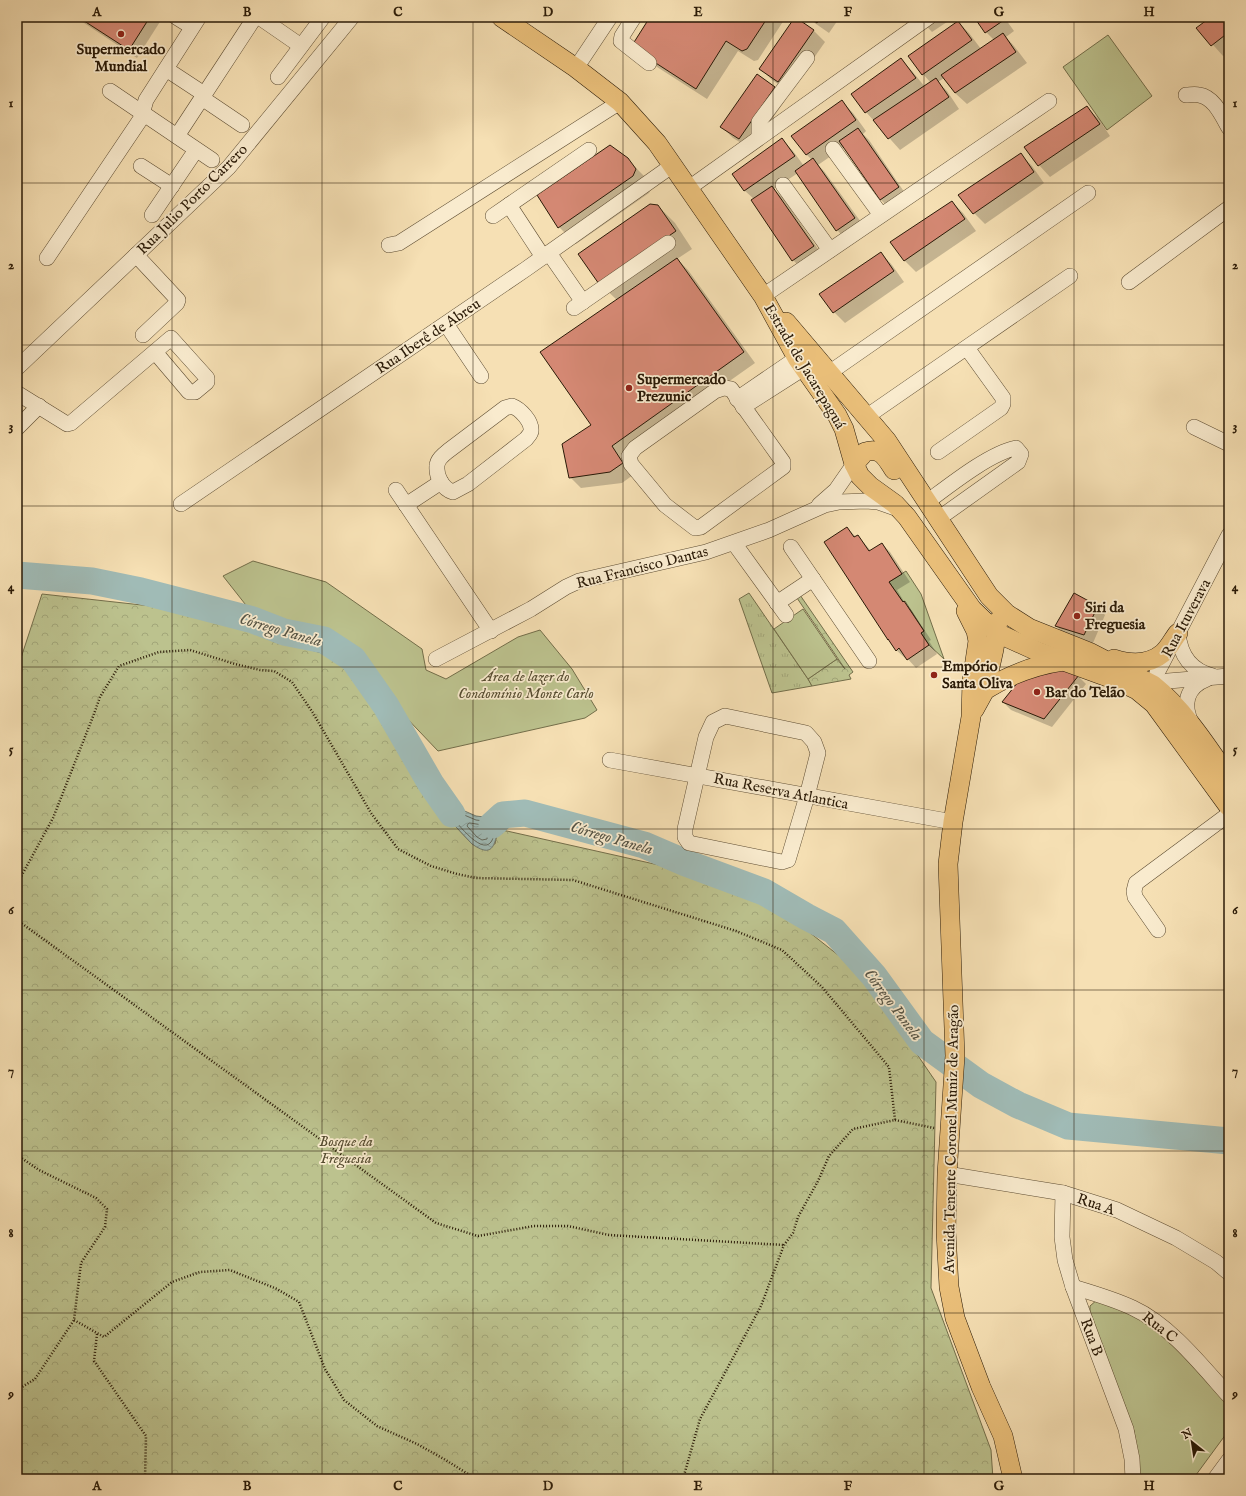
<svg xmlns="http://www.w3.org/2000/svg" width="1246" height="1496" font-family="'IM FELL English',serif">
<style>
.grass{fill:url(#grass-tufts);stroke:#736e4a}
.forest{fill:url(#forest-crowns);stroke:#736e4a}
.green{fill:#bcc28e;stroke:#736e4a}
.water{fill:url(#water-waves);stroke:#717b70}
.shadow{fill:#0003}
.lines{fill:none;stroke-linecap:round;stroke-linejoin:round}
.shore{stroke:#656a5e;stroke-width:1}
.river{stroke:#a0bbb6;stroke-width:27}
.building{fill:#d48873;stroke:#2a1a07}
.minor-casing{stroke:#5d4c32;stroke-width:16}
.major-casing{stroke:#2a1a07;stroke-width:20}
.path{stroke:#2a1a07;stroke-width:2.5;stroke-dasharray:1 2;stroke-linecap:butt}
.minor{stroke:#f9ebce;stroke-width:15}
.major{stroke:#ebc07a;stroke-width:19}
.grid{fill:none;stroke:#2a1a07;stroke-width:1;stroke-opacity:0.55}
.poi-dot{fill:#8f2418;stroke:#f9ebce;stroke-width:1.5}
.labels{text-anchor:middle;stroke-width:3.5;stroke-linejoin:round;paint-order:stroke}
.poi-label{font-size:15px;font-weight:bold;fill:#2a1a07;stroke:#f9ebce;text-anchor:start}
.street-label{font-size:15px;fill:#2a1a07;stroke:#f9ebce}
.park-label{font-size:15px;font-style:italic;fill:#564c30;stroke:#f9ebce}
.water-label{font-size:16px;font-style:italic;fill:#535244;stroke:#f9ebce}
.neatline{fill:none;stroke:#2a1a07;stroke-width:1.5}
.grid-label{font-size:13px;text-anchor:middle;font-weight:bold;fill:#2a1a07}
</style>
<defs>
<pattern id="grass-tufts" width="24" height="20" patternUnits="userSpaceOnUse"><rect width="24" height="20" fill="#bcc28e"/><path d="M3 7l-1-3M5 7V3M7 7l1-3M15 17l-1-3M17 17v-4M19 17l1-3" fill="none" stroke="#a2a679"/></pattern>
<pattern id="forest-crowns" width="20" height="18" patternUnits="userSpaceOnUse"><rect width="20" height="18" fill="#bcc28e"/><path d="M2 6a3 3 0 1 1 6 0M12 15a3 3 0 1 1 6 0" fill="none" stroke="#a2a679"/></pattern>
<pattern id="water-waves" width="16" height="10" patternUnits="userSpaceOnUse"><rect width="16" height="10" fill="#a0bbb6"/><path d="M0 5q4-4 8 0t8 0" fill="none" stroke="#8aa09b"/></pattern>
</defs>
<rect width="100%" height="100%" fill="#f6e0b4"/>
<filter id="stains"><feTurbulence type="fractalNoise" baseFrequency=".005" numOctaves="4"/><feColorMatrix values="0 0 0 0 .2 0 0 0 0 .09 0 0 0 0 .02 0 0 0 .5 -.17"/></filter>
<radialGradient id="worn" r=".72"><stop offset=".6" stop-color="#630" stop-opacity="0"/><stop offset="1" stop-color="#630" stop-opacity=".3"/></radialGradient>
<!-- grass -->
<path class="grass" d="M749,593L808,679L812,686L772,693L739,599Z"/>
<!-- forest -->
<g class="forest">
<path d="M42,594L178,609L331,656L367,685L428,797L472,844H495L498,829L681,870L780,909L862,974L936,1082L931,1288L991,1450L993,1479H17V670Z"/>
<path d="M800,595L853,672L849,675L851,679L812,686L808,679L837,659L845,669L797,598Z"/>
</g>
<!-- green -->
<g class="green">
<path d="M1108,35L1152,96L1107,130L1063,67Z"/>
<path d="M253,561L326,582L422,649L426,670L446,679L518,637L540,630L572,669L597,710L585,718L438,751L380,690L308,635L249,609L223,576Z"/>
<path d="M906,571L921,594L944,659L929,645L921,633L924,631L905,601L903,602L889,582Z"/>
<path d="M803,609L837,659L808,679L774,629Z"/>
<path d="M1098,1299L1145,1321L1203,1371L1229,1406V1430L1193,1479H1140L1134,1431L1090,1315V1306Z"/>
</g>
<!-- water -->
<path class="water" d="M431,784L451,805L476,816L484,817L507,809H515L525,813C517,815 507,816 502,822C493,834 499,863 472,844L428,797Z"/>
<!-- shadow -->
<g class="shadow">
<path d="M75,17H163L137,58Z"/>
<path d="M651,17H786L758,60L754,61L738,51L707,99L643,58Z"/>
<path d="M806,17H840L829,33Z"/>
<path d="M918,17H947L950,20L932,32Z"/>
<path d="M975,17H1004L1014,31L1006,37L1014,46L1027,63L967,104L955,93L944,78L938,82L947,91L959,109L900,150L866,112L901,60L912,71L925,87L931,83L923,74L958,22L969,33L981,49L994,40L986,32Z"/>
<path d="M1212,17H1229V52L1223,56L1198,28Z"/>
<path d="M814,31L825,42L790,92L772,80L761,69Z"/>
<path d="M774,88L786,99L751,149L733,138L721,126Z"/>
<path d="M842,102L853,113L866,131L863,134L869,140L909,199L892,211L881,200L844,147L818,165L824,171L866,229L848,241L837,230L798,173L774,189L783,198L824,258L804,271L793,260L754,199L745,191L733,174L782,140L793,151L804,166L812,160L806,154Z"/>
<path d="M1086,107L1098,118L1110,136L1050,177L1039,165L1025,147Z"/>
<path d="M1021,155L1032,166L1044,183L985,224L974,213Z"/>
<path d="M627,159L644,176L652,187L649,193L576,244L559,227L538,196Z"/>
<path d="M952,202L963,213L976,231L916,272L905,261L891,243Z"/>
<path d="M658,206L675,223L692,249L677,259L688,270L755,363L622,457L633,475L622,483L581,488L570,477L592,425L617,300L600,284Z"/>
<path d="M881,253L892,265L904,282L845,323L834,312Z"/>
<path d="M847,528L856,537L858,536L871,551L882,544L890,552L910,582L897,590L905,603L912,611L931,640L929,641L937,654L916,668L906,657L905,658L896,650Z"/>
<path d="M1097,607L1105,615L1093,643L1064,634L1056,626Z"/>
<path d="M1078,676L1086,684L1052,727L1011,710L1003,702Z"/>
</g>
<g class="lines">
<!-- shore -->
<g class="shore">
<path d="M450,809L476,820L484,821L499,816V819C494,826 495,837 491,842C481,856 454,819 448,812V810Z"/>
<path d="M470,823L489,826L487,839L482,840L477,837L467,826L468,824Z"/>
</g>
<!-- river -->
<g class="river">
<path d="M17,575L92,581L141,591L253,620L284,632L324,640L353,659L386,706L431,784L452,814"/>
<path d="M492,825L503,815L525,813L644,845L686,863L764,892L807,917L834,931L874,976L922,1042L981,1085L1018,1105L1068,1126L1229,1141"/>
</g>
</g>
<!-- building -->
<g class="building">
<path d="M78,17H150L129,50Z"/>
<path d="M650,17H768L747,49L742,51L726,41L696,89L631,47Z"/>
<path d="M795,17L814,30L778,82L759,69Z"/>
<path d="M809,17H821L817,23Z"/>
<path d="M974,17H1002L1004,20L985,33Z"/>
<path d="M1211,17H1229V32L1211,46L1196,28Z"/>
<path d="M958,21L972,40L922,75L908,56Z"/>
<path d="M1003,33L1016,52L955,93L941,75Z"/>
<path d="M901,58L916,78L865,113L851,94Z"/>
<path d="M757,74L775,87L739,139L720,127Z"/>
<path d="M936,78L949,97L888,139L873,120Z"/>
<path d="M842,100L856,120L806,155L791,136Z"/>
<path d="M1087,106L1100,124L1038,166L1024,147Z"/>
<path d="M858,128L899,187L880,200L839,141Z"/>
<path d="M782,138L795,156L744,191L732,174Z"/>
<path d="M610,145L628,158L636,169L633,176L558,228L537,195Z"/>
<path d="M1021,153L1034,172L973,214L958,195Z"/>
<path d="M813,158L855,218L836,231L795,171Z"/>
<path d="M772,186L814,246L792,261L751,200Z"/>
<path d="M952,201L965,219L904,261L890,242Z"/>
<path d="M650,204L658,205L676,231L599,284L578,254Z"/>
<path d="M881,252L894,271L833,313L819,294Z"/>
<path d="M677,258L744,352L612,446L623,463L610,472L569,478L562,444L591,425L540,352Z"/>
<path d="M847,527L854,537L858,535L869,551L882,543L902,574L889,582L903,602L904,601L924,631L921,633L929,645L907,660L899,648L896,651L888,639V640L824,542Z"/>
<path d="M1074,593L1098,606L1084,635L1055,626Z"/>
<path d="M1061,667L1079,675L1044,719L1002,702L1018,682Z"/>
</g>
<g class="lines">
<defs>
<g id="minor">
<path d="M176,17L192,27"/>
<path d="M259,17L301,46"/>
<path d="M634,17L622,36L621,41L649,63"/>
<path d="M576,68L610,17"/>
<path d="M166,69L204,94"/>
<path d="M278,77L323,17"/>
<path d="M110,91L212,160"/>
<path d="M1186,95C1190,95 1195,94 1199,95C1214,97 1222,116 1229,128"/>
<path d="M202,98L242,125"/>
<path d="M177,136L255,17"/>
<path d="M759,137V122L807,58"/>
<path d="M833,149L881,215"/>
<path d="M141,166L172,186"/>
<path d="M783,185L830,250"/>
<path d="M689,188L929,17"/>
<path d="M509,205L543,257"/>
<path d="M152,215L196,150"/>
<path d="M493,216L589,150"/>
<path d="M389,245L399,243L620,102"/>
<path d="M549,253L583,302"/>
<path d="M136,255L178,300L177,303L143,335"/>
<path d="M47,258L142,117L144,107L146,100L199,17"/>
<path d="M1129,282L1229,208"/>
<path d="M763,296L1049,101"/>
<path d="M574,308L668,243"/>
<path d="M446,324L481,376"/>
<path d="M17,368L229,167L352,17"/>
<path d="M829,373L1088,193"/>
<path d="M724,388L731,389L783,462V467L701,527L695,528L665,505L631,464L629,456L635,448L715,391Z"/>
<path d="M17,393L67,424L71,423L171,338L207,378V382L195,392H189L155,352"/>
<path d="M737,399L797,358"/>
<path d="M512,406C520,409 532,421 531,431C531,434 528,436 526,439L468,484L453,492C443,489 436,477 437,466C437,460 443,455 448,451L505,408Z"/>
<path d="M743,407L804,368"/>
<path d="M866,417L1070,276"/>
<path d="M1194,427L1229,444"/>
<path d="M17,428L39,406"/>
<path d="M938,452L1001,408L1003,404V398L967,348"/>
<path d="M396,490L491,631"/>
<path d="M927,502C950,485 990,453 1016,448L1021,454L1018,462L938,519"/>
<path d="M181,504L526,269L673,165"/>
<path d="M406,505L441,482"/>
<path d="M819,505L836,490L854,464"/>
<path d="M734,543L786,615"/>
<path d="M791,547L869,661"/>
<path d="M777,603L813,579"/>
<path d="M1178,633C1180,655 1191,671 1213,676"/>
<path d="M436,659L531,609L566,587L579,581L706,552L769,530L825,505L839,502L866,501L878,502L895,508"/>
<path d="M1145,686L1168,681L1229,676"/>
<path d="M1153,696V685L1157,673L1229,535"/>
<path d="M725,716L806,733L814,742L818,753L807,796L788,860L782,862L689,843L685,837V829L706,737L713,722Z"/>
<path d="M1192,724C1182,705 1186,687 1207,679"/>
<path d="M610,760L953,822"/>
<path d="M1158,930L1135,897L1134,891L1136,883L1229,814"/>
<path d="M947,1174L1063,1193L1117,1210L1176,1238L1216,1262L1229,1273"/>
<path d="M1063,1193L1062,1237L1065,1260L1073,1287L1126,1429L1132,1459L1133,1479"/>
<path d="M1073,1287C1093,1293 1114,1299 1133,1308C1170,1325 1202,1366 1229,1396"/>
<path d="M1215,1479L1229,1460"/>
</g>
<g id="major">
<path d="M501,17L576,68L620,102L657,143L763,296L797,358L837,415L844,429L854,464L860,476L870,486L895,504L907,517L972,609L997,633L1039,652L1116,680L1137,690L1154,704L1229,807"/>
<path d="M786,322L887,441L989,596L1007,614L1029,628L1089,652L1153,685C1184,710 1207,746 1229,778"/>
<path d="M854,464L865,452C882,447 886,458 894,470"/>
<path d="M966,611L976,631L978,641L972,681L971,717L953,822L948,864L955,1056L947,1174L946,1232L949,1287L955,1318L981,1387L1003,1436L1013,1479"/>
<path d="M1114,659C1130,664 1149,665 1163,653C1169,648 1173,639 1178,633"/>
<path d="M985,690C1009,675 1035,665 1063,661"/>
<path d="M974,710L985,690L994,649L998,621"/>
</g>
</defs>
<!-- minor casing -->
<use href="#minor" class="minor-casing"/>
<!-- major casing -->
<use href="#major" class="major-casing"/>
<!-- path -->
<g class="path">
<path d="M17,884L53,818L94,714L100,697L119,666L159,652L190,650L235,664L260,670L274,671L292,682L313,713L371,813L398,849L431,866L457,874L476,878L573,880L736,931L782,950L822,987L889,1067L895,1120L853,1129L829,1156L818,1181L798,1217L793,1233L784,1245L761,1306L700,1419L683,1479"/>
<path d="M17,920L436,1223L478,1236L534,1226H568L609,1235L784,1245"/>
<path d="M895,1120L934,1128"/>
<path d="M17,1155L39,1170L96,1198L107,1209L105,1227L81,1263L74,1320L35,1379L17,1390"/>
<path d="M74,1320L104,1337L172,1282L200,1272L230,1270L277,1289L299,1302L325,1369L344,1400L377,1426L417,1444L444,1459L476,1479"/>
<path d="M97,1334L94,1361L146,1436L145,1479"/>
</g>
<!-- minor -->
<use href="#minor" class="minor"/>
<!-- major -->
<use href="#major" class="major"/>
</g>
<!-- grid -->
<path class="grid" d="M172,17V1479M322,17V1479M473,17V1479M623,17V1479M773,17V1479M924,17V1479M1074,17V1479M17,183H1229M17,345H1229M17,506H1229M17,667H1229M17,829H1229M17,990H1229M17,1151H1229M17,1313H1229"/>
<!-- markers -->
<g class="poi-dot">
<circle cx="121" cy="34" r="4"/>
<circle cx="629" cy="388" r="4"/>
<circle cx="1077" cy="616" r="4"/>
<circle cx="934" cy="675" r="4"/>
<circle cx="1037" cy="692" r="4"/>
</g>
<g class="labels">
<!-- poi labels -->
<g class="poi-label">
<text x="121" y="54" text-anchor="middle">Supermercado<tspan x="121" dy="17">Mundial</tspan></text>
<text x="637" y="384">Supermercado<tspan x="637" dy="17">Prezunic</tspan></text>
<text x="1085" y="612">Siri da<tspan x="1085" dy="17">Freguesia</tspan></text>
<text x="942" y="671">Empório<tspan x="942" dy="17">Santa Oliva</tspan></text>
<text x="1045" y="697">Bar do Telão</text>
</g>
<!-- street labels -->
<g class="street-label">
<text transform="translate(192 199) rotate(-45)" y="5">Rua Julio Porto Carrero</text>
<text transform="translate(428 336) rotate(-34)" y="5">Rua Iberê de Abreu</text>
<text transform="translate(805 366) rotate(59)" y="5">Estrada de Jacarepaguá</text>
<text transform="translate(642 567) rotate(-14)" y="5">Rua Francisco Dantas</text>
<text transform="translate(1186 618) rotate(-62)" y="5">Rua Ituverava</text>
<text transform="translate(781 791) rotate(11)" y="5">Rua Reserva Atlantica</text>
<text transform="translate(951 1139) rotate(-89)" y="5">Avenida Tenente Coronel Muniz de Aragão</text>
<text transform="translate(1096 1204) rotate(19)" y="5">Rua A</text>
<text transform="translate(1160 1327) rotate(38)" y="5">Rua C</text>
<text transform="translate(1092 1337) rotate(69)" y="5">Rua B</text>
</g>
<!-- park labels -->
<g class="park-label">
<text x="526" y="681">Área de lazer do<tspan x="526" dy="17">Condomínio Monte Carlo</tspan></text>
<text x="346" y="1146">Bosque da<tspan x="346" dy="17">Freguesia</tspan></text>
</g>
<!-- water labels -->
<g class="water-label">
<text transform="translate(281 629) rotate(16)" y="6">Córrego Panela</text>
<text transform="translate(612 837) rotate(16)" y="6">Córrego Panela</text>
<text transform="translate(894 1004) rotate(53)" y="6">Córrego Panela</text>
</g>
</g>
<!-- margin -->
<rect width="1246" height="1496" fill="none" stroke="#f6e0b4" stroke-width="44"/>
<!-- north arrow -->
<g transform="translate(1192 1442) rotate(330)" stroke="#f9ebce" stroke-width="3" paint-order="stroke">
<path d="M0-3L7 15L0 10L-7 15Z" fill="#2a1a07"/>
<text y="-6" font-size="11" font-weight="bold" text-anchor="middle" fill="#2a1a07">N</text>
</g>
<rect x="22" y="22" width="1202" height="1452" class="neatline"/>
<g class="grid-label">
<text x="97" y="16">A</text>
<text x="247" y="16">B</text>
<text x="398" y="16">C</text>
<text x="548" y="16">D</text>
<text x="698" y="16">E</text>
<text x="848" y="16">F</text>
<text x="999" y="16">G</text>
<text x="1149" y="16">H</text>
<text x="11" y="107">1</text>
<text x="1235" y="107">1</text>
<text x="11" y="269">2</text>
<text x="1235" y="269">2</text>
<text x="11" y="430">3</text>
<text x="1235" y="430">3</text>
<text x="11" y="591">4</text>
<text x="1235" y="591">4</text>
<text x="11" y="753">5</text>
<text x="1235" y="753">5</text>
<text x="11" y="914">6</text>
<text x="1235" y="914">6</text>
<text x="11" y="1075">7</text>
<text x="1235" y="1075">7</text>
<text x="11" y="1237">8</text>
<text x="1235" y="1237">8</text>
<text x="11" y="1398">9</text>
<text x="1235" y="1398">9</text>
<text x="97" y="1490">A</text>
<text x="247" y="1490">B</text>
<text x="398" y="1490">C</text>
<text x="548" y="1490">D</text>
<text x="698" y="1490">E</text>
<text x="848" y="1490">F</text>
<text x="999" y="1490">G</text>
<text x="1149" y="1490">H</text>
</g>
<rect width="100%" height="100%" filter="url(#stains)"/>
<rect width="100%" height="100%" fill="url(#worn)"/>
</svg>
